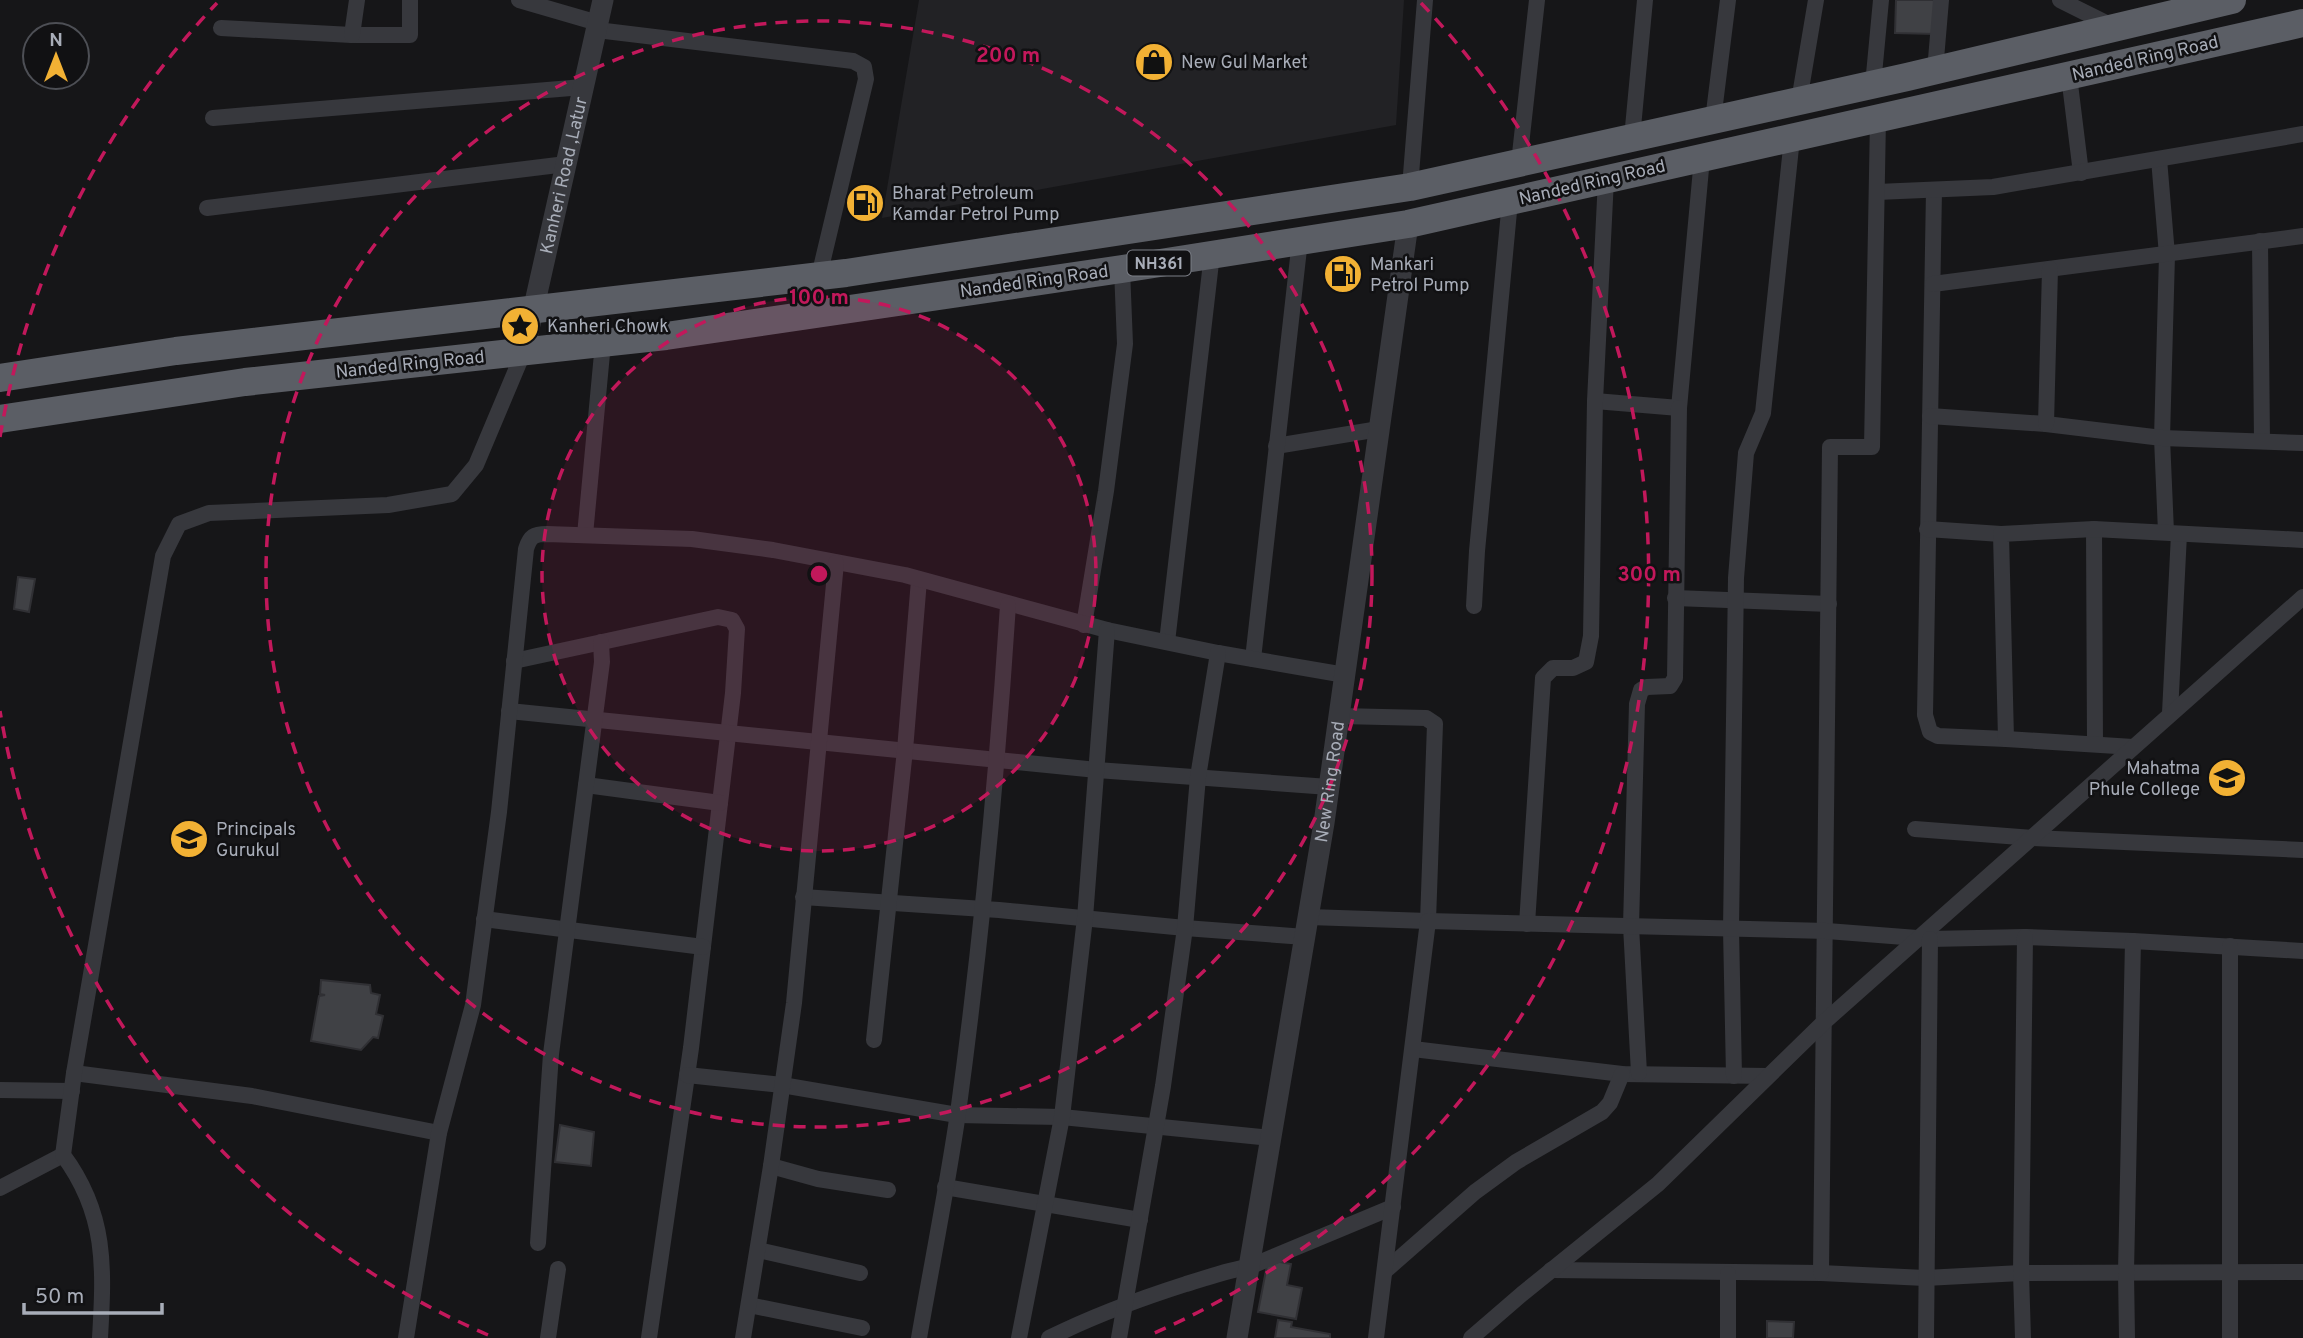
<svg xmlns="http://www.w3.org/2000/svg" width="2303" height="1338" font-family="Overpass,sans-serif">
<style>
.built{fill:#222225}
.building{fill:#404145;stroke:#303034;stroke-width:2}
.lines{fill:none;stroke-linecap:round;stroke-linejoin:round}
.minor{stroke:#37383d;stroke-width:16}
.tertiary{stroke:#37383d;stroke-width:21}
.trunk{stroke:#5b5e65;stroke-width:28}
.ring{fill:none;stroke:#c2185b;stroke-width:3.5;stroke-dasharray:12 9}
.labels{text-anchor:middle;stroke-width:5;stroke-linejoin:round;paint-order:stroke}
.shield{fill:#111113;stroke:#7b7e86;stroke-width:2}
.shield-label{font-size:16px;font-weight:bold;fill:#a8adb8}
.street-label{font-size:18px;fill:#a8adb8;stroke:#111113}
.poi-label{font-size:18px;fill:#a8adb8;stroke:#111113;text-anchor:start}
.centre{fill:#c2185b;stroke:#111113;stroke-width:3.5}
.ring-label{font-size:21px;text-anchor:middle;font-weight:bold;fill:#c2185b;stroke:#111113;stroke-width:5;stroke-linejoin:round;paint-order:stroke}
</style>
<rect width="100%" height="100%" fill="#161618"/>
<!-- built -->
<path class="built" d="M919,0H1404L1396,125L882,218Z"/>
<!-- building -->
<g class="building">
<path d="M1896,0H1936L1935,34L1895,33Z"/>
<path d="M18,577L35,579L29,612L14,609Z"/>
<path d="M321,980L370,985L371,993L380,995L376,1014L383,1016L378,1038L373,1037L361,1050L311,1041L319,996L325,995L320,994Z"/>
<path d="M560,1125L594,1132L591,1166L555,1162Z"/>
<path d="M1268,1260L1291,1264L1287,1285L1302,1288L1296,1319L1258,1312Z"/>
<path d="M1278,1320L1292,1322L1291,1327L1330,1334V1338H1275Z"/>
<path d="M1767,1321L1794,1322L1793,1338H1767Z"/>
</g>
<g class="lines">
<!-- minor -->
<g class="minor">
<path d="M519,0L598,23"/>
<path d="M2060,0L2114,27"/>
<path d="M221,28L352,35H410V0"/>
<path d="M597,30L853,61L864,67L866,79L819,276"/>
<path d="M352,35L357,0"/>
<path d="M1935,71L1941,0"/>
<path d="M2069,76L2081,173"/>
<path d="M1873,85L1881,0"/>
<path d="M1799,101L1816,0"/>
<path d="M213,118L583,87"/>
<path d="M1713,120L1728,0"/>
<path d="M1632,138L1645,0"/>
<path d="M2159,159L2167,255L2162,438L2166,532"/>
<path d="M1519,163L1537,0"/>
<path d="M1410,187L1425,0"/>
<path d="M1934,190L1925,715L1930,732L1938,736L2006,739"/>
<path d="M1877,192L1993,187L2303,134"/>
<path d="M207,208L566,164"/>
<path d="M2260,241L2262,441"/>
<path d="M1933,284L2303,236"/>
<path d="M1595,401L1679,408L1702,158"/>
<path d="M1930,416L2046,424L2162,438L2303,443"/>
<path d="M2046,424L2050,269"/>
<path d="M1276,446L1379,429"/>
<path d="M1927,529L2001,534"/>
<path d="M2094,529L2095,744"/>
<path d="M585,535L603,343"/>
<path d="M1675,598L1829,604"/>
<path d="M1474,606L1477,551L1510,201"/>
<path d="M1084,625L1106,491L1125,344L1122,269"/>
<path d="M1167,642L1212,254"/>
<path d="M1253,659L1300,240"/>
<path d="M514,661L718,617L732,620L737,629L733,693L691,1048L649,1338"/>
<path d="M509,711L1097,770L1329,787"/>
<path d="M2170,713L2179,534"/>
<path d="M2133,747L2006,739L2001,534L2094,529L2303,540"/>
<path d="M586,785L720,803"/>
<path d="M1915,829L2033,838L2303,850"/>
<path d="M803,897L999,910L1185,928L1305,937"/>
<path d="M1309,917L1428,921L1435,724L1426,718L1340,716"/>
<path d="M484,919L703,947"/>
<path d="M1527,924L1543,678L1553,668H1573L1586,662L1591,636L1595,401L1606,179"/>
<path d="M874,1040L905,750L919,580"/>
<path d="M1413,1049L1622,1074L1768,1076"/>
<path d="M74,1073L252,1096L439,1133"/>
<path d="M1639,1073L1631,926L1637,704L1641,690L1647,687L1670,686L1675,678L1679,408"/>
<path d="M687,1075L782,1085L957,1115L1062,1117L1271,1138"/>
<path d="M1734,1076L1731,929L1736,578L1746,453L1763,413L1792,138"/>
<path d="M0,1090L72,1091"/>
<path d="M771,1166L818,1179L888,1190"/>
<path d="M945,1187L1140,1220"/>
<path d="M0,1188L63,1155"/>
<path d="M538,1243L551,1054L602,662L601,642"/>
<path d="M758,1250L860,1273"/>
<path d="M1551,1270L1821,1273L1925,1278L2021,1273L2303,1272"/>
<path d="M1385,1271L1475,1192L1516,1162L1602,1112L1610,1103L1622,1074"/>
<path d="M1821,1273L1830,447H1872L1878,119"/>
<path d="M1728,1274V1338"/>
<path d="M749,1305L862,1328"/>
<path d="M100,1338C104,1268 107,1214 63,1155L74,1073L163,556L179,524L209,513L388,505L452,494L476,465L524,351"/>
<path d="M406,1338L439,1133L473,1005L499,812L526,549C530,536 534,534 547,534L692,539L773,550L905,575L1107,630L1218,653L1345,675"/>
<path d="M548,1338L558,1269"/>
<path d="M743,1338L771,1166L794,1003L836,563"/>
<path d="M919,1338C932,1263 947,1188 958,1113C981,944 997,775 1008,605"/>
<path d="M1019,1338L1062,1117L1085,918L1107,630"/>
<path d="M1049,1338C1093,1316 1139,1299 1186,1284C1207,1278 1227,1270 1249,1267L1393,1207"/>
<path d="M1119,1338L1163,1086L1185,928L1198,777L1218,653"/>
<path d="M1376,1338L1428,921L1827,931L1930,939L2025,937L2133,941L2303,951"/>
<path d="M1471,1338L1522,1294L1658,1184L1823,1023L2303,597"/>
<path d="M1926,1338L1930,939"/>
<path d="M2023,1338L2021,1273L2025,937"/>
<path d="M2127,1338L2126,1272L2133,941"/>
<path d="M2230,1338V946"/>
</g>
<!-- tertiary -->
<g class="tertiary">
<path id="s1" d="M524,351L603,0"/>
<path id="s2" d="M1237,1338L1324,823L1408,224"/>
</g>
<!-- trunk -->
<g class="trunk">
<path d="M0,378L176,351L846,273L1410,187L1907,77L2232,0"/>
<path d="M0,419L245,382L666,336L1122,269L1408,224L2303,23"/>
</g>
</g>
<!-- distance rings -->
<circle cx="819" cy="574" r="277" fill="#c2185b" fill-opacity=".12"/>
<g class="ring">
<circle cx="819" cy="574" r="277"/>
<circle cx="819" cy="574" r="553"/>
<path d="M488 1335A830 830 0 0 1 0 711M0 437A830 830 0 0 1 217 3M1421 3A830 830 0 0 1 1150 1335"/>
</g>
<!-- icons -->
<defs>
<symbol id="shop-disc" viewBox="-11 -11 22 22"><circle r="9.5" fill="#f2b134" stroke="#111113"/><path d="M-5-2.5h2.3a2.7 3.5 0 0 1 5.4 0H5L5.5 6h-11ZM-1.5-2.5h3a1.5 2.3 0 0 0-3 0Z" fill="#111"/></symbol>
<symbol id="fuel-disc" viewBox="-11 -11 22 22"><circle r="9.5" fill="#f2b134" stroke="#111113"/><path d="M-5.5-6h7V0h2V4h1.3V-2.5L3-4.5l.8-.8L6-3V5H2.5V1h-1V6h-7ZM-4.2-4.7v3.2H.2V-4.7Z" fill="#111"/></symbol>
<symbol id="sight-disc" viewBox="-11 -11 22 22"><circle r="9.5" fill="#f2b134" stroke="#111113"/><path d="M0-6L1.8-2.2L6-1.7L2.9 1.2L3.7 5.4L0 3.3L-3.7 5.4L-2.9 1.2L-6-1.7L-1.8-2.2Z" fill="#111"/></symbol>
<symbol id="university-disc" viewBox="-11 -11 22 22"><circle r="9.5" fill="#f2b134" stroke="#111113"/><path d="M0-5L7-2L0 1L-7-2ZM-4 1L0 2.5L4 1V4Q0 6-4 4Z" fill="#111"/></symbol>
</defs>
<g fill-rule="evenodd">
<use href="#shop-disc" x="1132" y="40" width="44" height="44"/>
<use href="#fuel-disc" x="843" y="181" width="44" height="44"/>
<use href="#fuel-disc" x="1321" y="252" width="44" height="44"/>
<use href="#sight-disc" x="498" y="304" width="44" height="44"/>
<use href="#university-disc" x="2205" y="756" width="44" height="44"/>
<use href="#university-disc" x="167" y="817" width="44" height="44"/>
</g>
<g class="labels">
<!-- shield labels -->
<rect class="shield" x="1127.5" y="250.5" width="63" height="25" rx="5"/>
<g class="shield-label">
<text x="1159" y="269">NH361</text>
</g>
<!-- street labels -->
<g class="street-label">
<text transform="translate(2145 58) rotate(-13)" y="6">Nanded Ring Road</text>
<text dy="6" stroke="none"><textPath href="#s1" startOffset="180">Kanheri Road ,Latur</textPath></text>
<text transform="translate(1592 182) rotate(-13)" y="6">Nanded Ring Road</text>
<text transform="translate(1034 281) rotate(-8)" y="6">Nanded Ring Road</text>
<text transform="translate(410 364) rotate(-6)" y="6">Nanded Ring Road</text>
<text dy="6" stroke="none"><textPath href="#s2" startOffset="564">New Ring Road</textPath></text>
</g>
<!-- poi labels -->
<g class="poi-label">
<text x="1181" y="68">New Gul Market</text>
<text x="892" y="199">Bharat Petroleum<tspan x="892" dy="21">Kamdar Petrol Pump</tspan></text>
<text x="1370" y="270">Mankari<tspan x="1370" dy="21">Petrol Pump</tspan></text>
<text x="547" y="332">Kanheri Chowk</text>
<text x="2200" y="774" text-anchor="end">Mahatma<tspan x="2200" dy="21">Phule College</tspan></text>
<text x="216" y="835">Principals<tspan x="216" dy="21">Gurukul</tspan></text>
</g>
</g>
<circle cx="819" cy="574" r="10" class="centre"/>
<g class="ring-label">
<text x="1008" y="62">200 m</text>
<text x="819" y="304">100 m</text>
<text x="1649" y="581">300 m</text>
</g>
<!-- north arrow -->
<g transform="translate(56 56)"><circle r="33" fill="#111113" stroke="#4d4f55" stroke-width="2"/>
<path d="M0-5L12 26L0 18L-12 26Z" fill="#f2b134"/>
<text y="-10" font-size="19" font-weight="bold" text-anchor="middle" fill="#a8adb8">N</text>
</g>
<!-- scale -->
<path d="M24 1303v10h138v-10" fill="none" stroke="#a8adb8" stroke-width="3.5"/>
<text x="35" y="1303" font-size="21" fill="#a8adb8" stroke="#111113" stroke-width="5" paint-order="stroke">50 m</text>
</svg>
